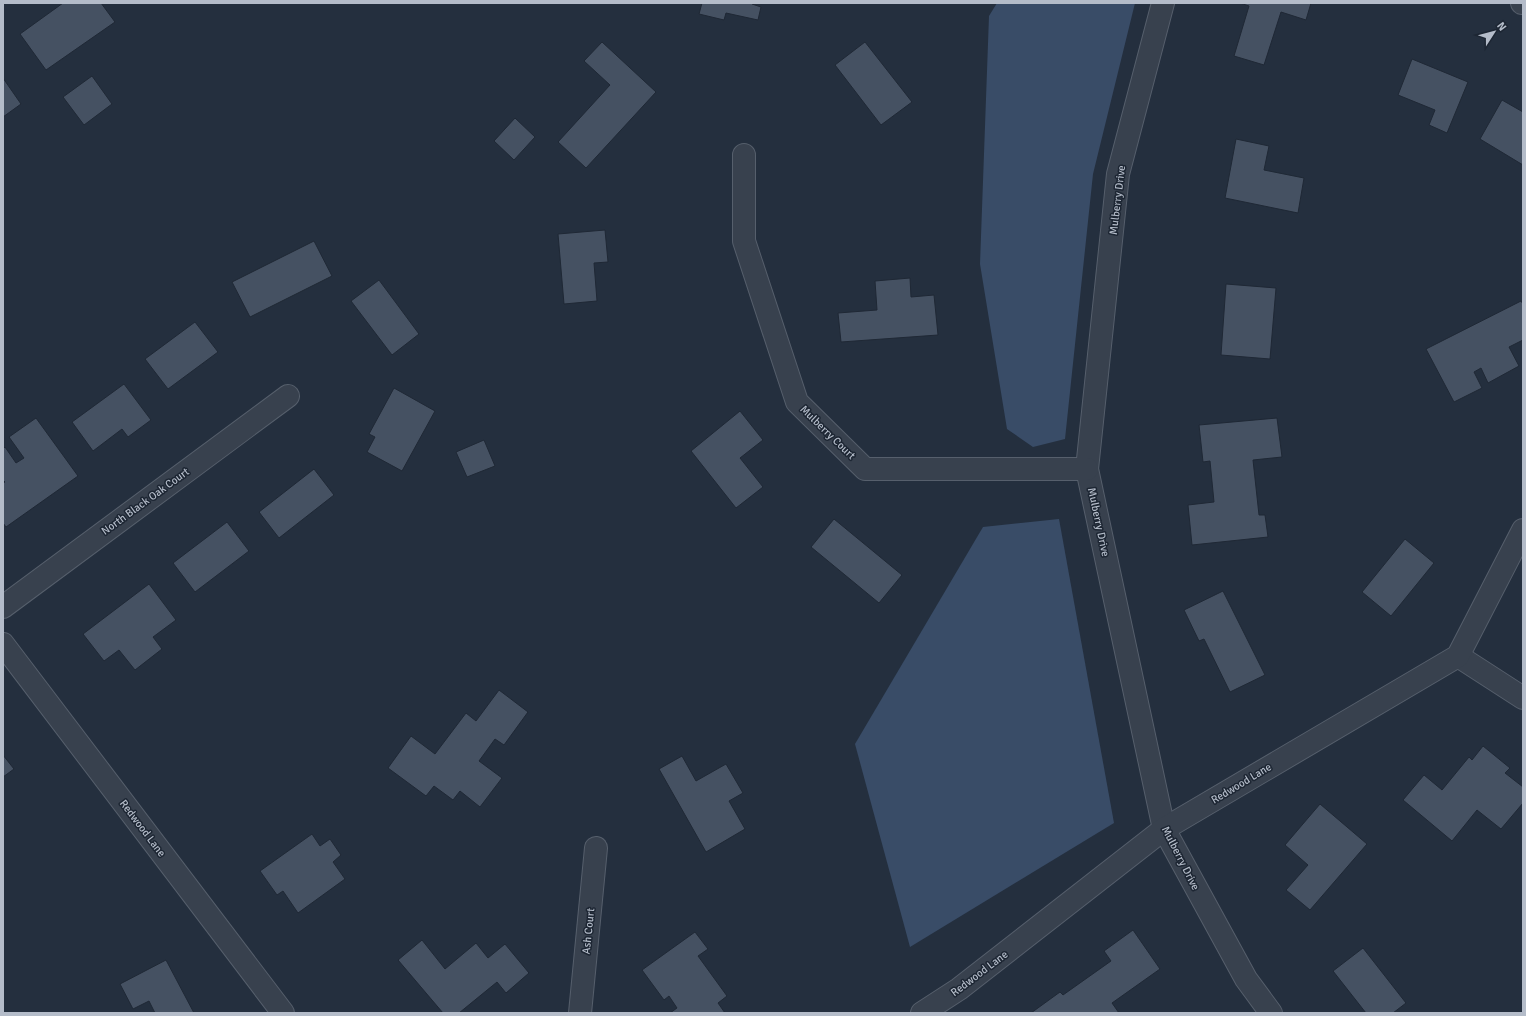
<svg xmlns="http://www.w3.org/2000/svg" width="1526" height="1016" font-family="Signika,sans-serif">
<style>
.water{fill:#394c67}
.building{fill:#455162;stroke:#1f2835}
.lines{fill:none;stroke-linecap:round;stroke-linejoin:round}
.minor-casing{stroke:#565f6c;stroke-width:24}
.minor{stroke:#38414e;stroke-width:22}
.labels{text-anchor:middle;stroke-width:3;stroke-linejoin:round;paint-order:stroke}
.street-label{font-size:11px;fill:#b4bcc9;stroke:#1d2633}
</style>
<rect width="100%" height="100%" fill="#242f3e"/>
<!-- water -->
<g class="water">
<path d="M997,3H1135L1093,174L1065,439L1033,447L1007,429L980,264L989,16Z"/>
<path d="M1059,519L1114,823L910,947L855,744L983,527Z"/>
</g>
<!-- building -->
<g class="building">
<path d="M63,3H101L115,22L46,70L20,34Z"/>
<path d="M702,3H752V4L761,7L758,20L726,13L724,20L699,14Z"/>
<path d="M1240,3H1311L1306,20L1281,12L1264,65L1234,56L1249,6Z"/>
<path d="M602,42L656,92L586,168L558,142L610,85L584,61Z"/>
<path d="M865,42L912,102L881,125L835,65Z"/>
<path d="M1412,59L1468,82L1447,133L1429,125L1435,110L1398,95Z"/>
<path d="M92,76L112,104L84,125L63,97Z"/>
<path d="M3,78L21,104L3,117Z"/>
<path d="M1502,100L1523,112V165L1480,139Z"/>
<path d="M515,118L535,137L514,160L494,141Z"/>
<path d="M1236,139L1269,146L1264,170L1304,178L1298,213L1225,198Z"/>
<path d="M605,230L608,262L594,263L597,301L564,304L558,234Z"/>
<path d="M314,241L332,276L250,317L232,282Z"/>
<path d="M910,278L911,297L934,295L938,335L841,342L838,313L877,310L875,281Z"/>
<path d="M379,280L419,334L392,355L351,301Z"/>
<path d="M1226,284L1276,288L1270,359L1221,355Z"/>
<path d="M1521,301L1523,304V340L1509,347L1519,366L1488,383L1481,368L1474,372L1482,388L1454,402L1426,349Z"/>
<path d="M195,322L218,352L168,389L145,359Z"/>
<path d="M124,384L151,420L128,437L122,429L93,451L72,422Z"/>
<path d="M394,388L435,411L402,471L367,452L375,437L369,434Z"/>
<path d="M740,411L763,440L740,458L763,487L736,508L691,451Z"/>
<path d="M36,418L78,476L6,527L3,523V483L5,482L3,480V449L5,447L16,463L24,458L9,437Z"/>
<path d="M1277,418L1282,457L1253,460L1259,515H1265L1268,537L1192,545L1188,505L1214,502L1210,461L1203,462L1199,425Z"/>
<path d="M484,440L495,466L467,477L456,452Z"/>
<path d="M314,469L334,495L279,538L259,512Z"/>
<path d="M834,519L902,575L879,603L811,547Z"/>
<path d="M227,522L249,551L195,592L173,563Z"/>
<path d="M1405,539L1434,563L1391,616L1362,592Z"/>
<path d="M149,584L176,620L153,637L162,649L135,670L119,650L104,661L83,634Z"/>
<path d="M1223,591L1265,675L1230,692L1204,639L1199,641L1184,610Z"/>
<path d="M499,690L528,712L504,745L495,739L479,761L502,778L480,807L460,791L453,800L434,786L426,796L388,768L411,736L435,754L466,713L476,721Z"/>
<path d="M1483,746L1510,768L1505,773L1523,787V803L1501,829L1477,810L1452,841L1403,800L1424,775L1442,790L1469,757L1472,760Z"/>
<path d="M3,755L14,769L3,777Z"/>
<path d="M682,756L696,781L726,764L743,793L729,801L745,829L706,852L659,769Z"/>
<path d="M1320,804L1367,844L1310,910L1286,890L1308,865L1285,845Z"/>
<path d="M312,834L320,846L330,839L341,855L333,862L345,879L298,913L283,891L277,895L260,871Z"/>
<path d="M1133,930L1160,969L1112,1003L1119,1013H1031L1060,992L1063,995L1111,961L1104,951Z"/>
<path d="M695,932L708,949L698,956L727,996L718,1003L725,1013H670L677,1008L669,996L664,1000L642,970Z"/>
<path d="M422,940L445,969L476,943L488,958L505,944L529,973L506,993L497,982L459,1013H443L398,960Z"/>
<path d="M1363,948L1406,1003L1393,1013H1366L1333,971Z"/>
<path d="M166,960L194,1013H155L149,1001L133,1009L120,984Z"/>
</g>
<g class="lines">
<defs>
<g id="minor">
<path d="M1163,3L1118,174L1087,469L1164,829L1246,979L1271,1013"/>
<path d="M1522,3H1523"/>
<path d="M744,155V241L797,402L865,469H1087"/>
<path d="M3,607L288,396"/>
<path d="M3,644L283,1013"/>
<path d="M1458,656L1523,698"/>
<path d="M580,1013L596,848"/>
<path d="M922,1013L959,989L1164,829L1458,656L1523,530"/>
</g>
</defs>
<!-- minor casing -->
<use href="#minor" class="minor-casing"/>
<!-- minor -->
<use href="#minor" class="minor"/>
</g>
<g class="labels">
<!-- street labels -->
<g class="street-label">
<text transform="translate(1117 200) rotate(-83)" y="4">Mulberry Drive</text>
<text transform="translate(828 432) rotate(44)" y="4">Mulberry Court</text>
<text transform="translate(145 501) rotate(-36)" y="4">North Black Oak Court</text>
<text transform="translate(1099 522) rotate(78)" y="4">Mulberry Drive</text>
<text transform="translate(1241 783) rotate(-31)" y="4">Redwood Lane</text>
<text transform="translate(143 828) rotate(53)" y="4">Redwood Lane</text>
<text transform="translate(1181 858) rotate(63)" y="4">Mulberry Drive</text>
<text transform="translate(588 931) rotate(-84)" y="4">Ash Court</text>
<text transform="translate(979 973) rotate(-37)" y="4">Redwood Lane</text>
</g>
</g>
<!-- border -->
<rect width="1526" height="1016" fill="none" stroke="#b4bcc9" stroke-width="8"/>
<!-- north arrow -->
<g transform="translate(1494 32) rotate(54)" stroke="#1d2633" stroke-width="3" paint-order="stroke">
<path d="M0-3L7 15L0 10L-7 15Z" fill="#b4bcc9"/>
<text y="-6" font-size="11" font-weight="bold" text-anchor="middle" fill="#b4bcc9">N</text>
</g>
</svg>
